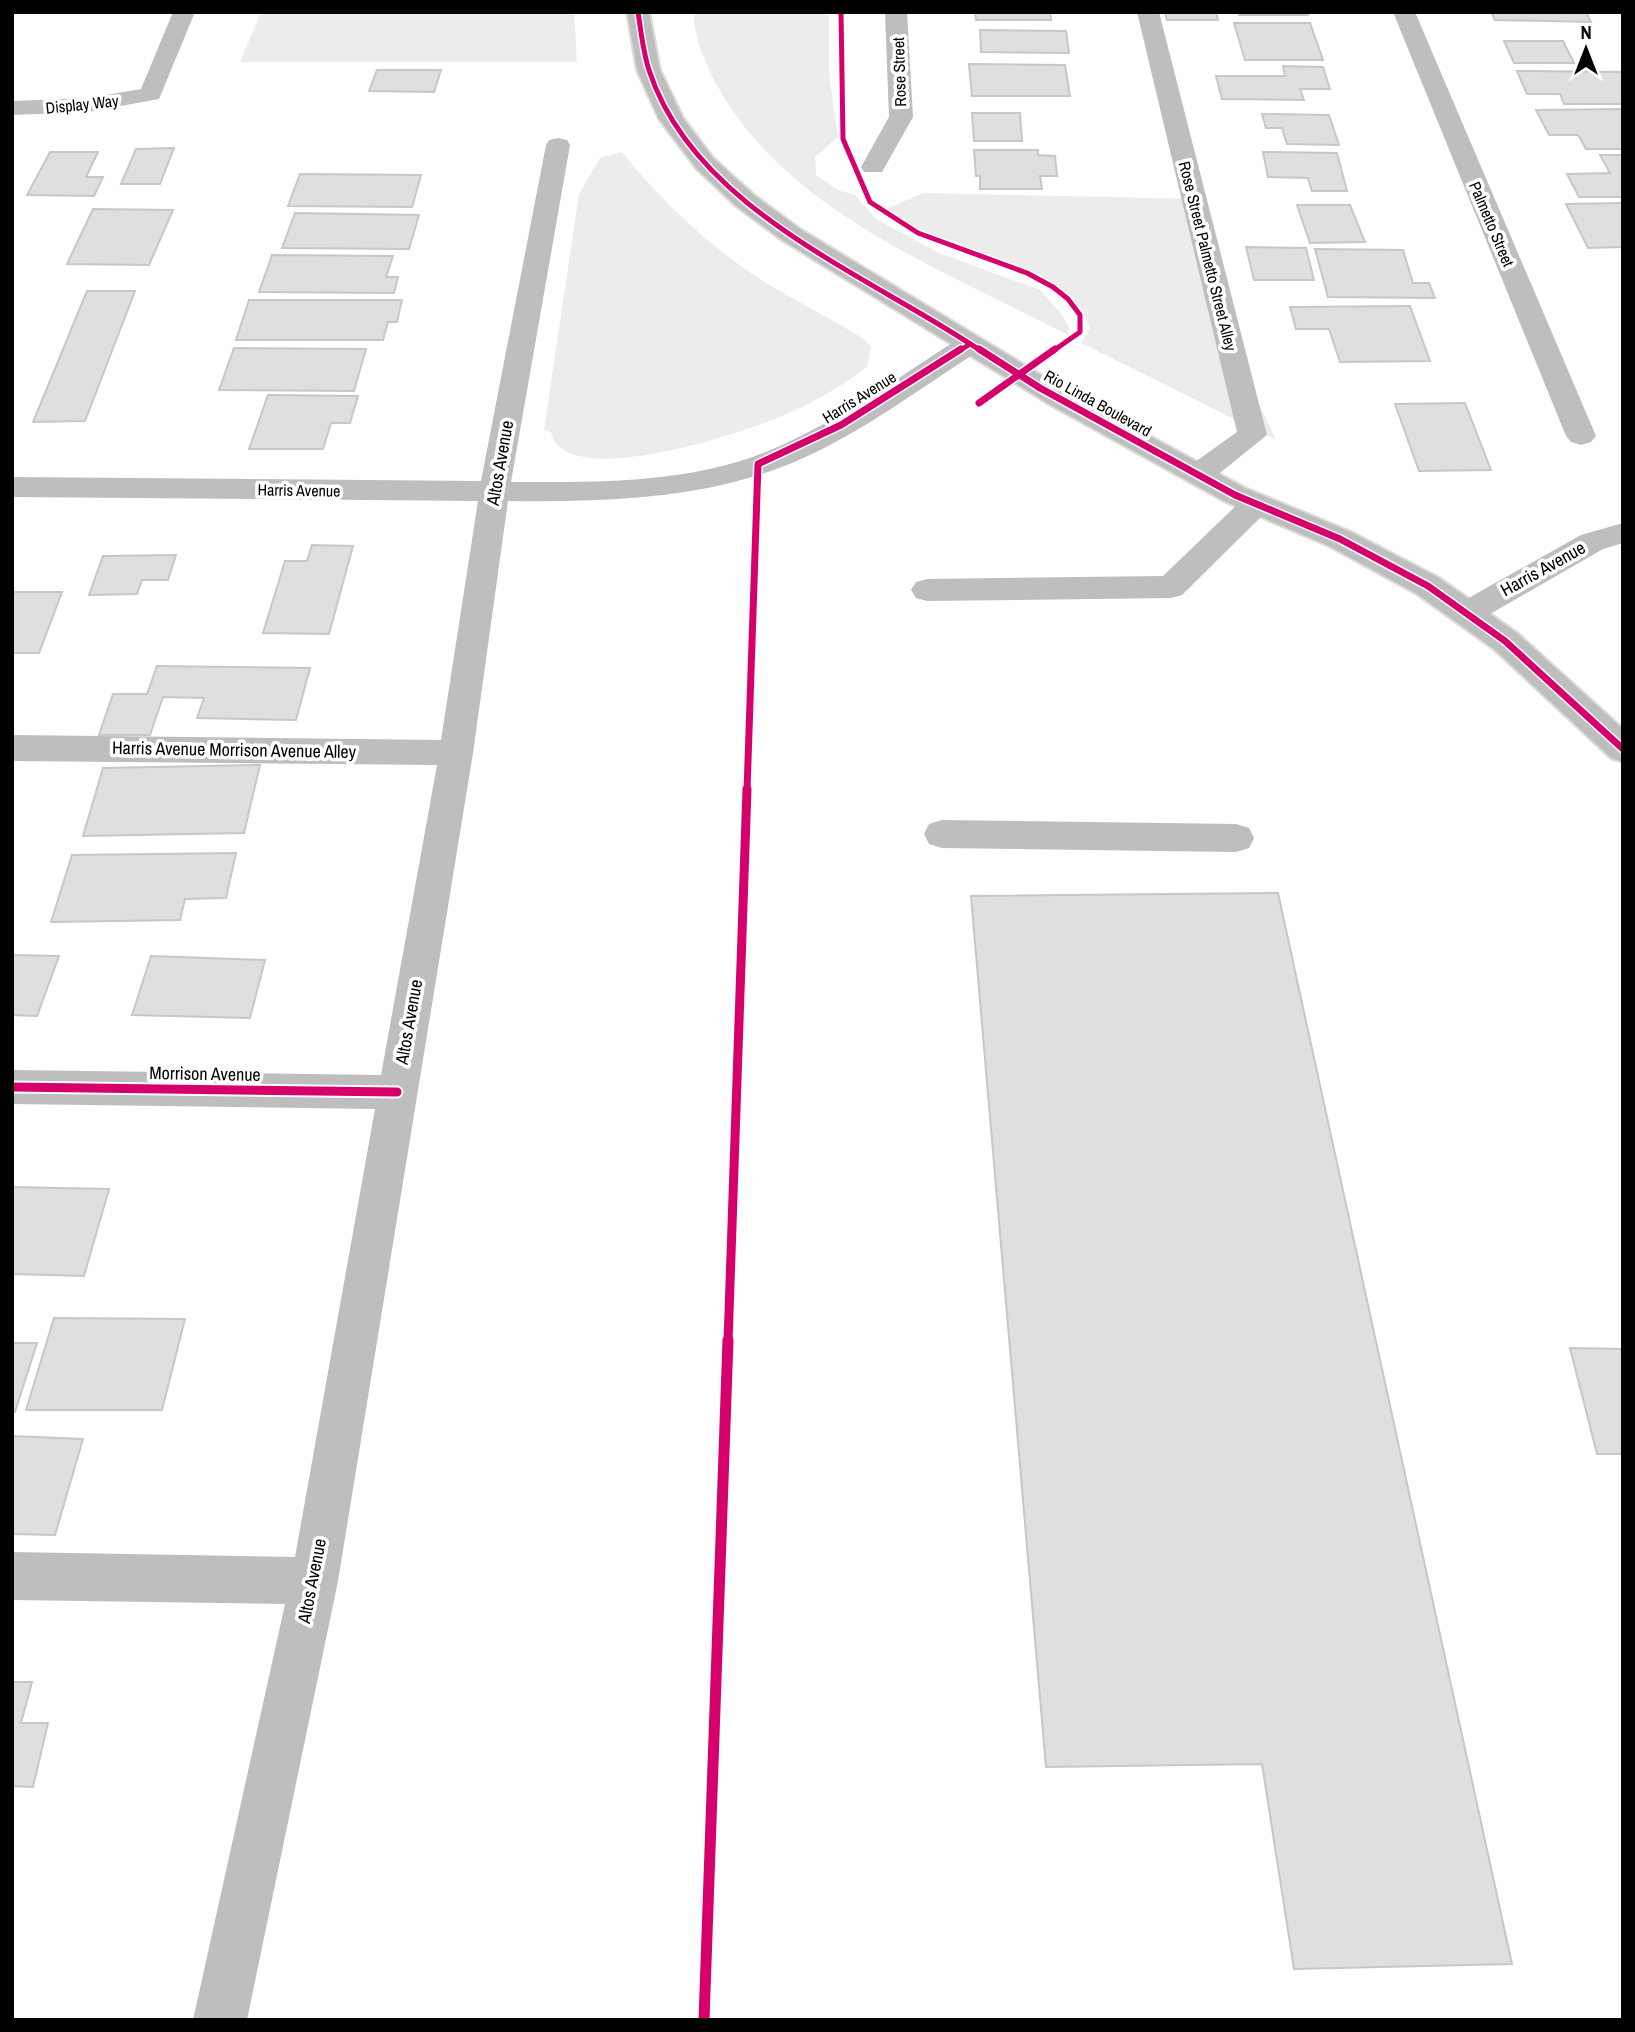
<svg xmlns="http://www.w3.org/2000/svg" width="1635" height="2032" font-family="'Archivo Narrow',sans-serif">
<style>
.green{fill:#ececec}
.building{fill:#dfdfdf;stroke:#c7c7c7;stroke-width:2}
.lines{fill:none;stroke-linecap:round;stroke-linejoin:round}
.major-casing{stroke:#dbdbdb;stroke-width:4}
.minor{fill:#bebebe;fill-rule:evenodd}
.major{fill:#bebebe;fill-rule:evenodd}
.cycleway-far3-casing{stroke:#fff;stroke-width:8}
.cycleway-far2-casing{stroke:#fff;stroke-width:10}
.cycleway-far1-casing{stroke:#fff;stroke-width:13}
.cycleway-casing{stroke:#fff;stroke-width:16}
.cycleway-far3{stroke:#d6006c;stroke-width:5}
.cycleway-far2{stroke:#d6006c;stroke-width:7}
.cycleway-far1{stroke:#d6006c;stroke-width:9}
.cycleway{stroke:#d6006c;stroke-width:11}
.labels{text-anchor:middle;stroke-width:7;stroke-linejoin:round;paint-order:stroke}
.far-street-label{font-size:16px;fill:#000;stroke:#fff}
.street-label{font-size:18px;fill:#000;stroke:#fff}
</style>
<rect width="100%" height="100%" fill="#fff"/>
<!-- green -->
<g class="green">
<path d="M261,12H574L577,62H240Z"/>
<path d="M693,12H829V73L838,137L815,157L816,175L838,190L855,195L876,219L939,253L1040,290L1063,316L1069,327L1068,335C947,272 786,211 718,87C705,63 695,40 693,12Z"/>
<path d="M622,152C662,202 709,246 763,281C796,302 832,318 865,340L871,347L867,367C843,385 817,401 789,413C750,431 565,494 551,432L544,430L579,194L600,158Z"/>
<path d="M923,193L1201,199L1246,377L1276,440L1081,343L1090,328C1069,270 994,260 943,240C922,232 905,222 886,209Z"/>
</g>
<!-- building -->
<g class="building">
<path d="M975,12H1050L1051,20H976Z"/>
<path d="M1165,12H1216L1218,20H1167Z"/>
<path d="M1238,12H1307L1308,15H1239Z"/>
<path d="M1491,12H1586L1591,22L1495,20Z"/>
<path d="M1234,23H1310L1323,60H1245Z"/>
<path d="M980,30L1066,31L1069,53L981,52Z"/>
<path d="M1504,41H1563L1574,63H1514Z"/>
<path d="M969,64L1065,65L1070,96H972Z"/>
<path d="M1283,66L1323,67L1330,89H1300L1304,100L1222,99L1216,76H1285Z"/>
<path d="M377,70H441L434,92L369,91Z"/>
<path d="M1517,71L1623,72V104H1564L1560,94H1527Z"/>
<path d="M1623,109V149H1586L1578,135H1549L1536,110Z"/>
<path d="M972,113H1020L1022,141H974Z"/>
<path d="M1262,114L1329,115L1339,145L1287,144L1282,128H1266Z"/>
<path d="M174,148L160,184H121L136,149Z"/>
<path d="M974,150H1038V155L1055,156L1057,176H1040L1042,189H980V176H976Z"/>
<path d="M50,152H98L86,177H103L94,196L27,195Z"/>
<path d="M1263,152L1337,153L1347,191H1312L1308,178L1268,177Z"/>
<path d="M1600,155H1623V197H1579L1567,174L1610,173Z"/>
<path d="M300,174L421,175L412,207L288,206Z"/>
<path d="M1623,203V247L1588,248L1566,204Z"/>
<path d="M1297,205H1350L1365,242L1310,243Z"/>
<path d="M93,209L173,210L149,265L67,264Z"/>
<path d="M295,213L419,215L409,249L282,248Z"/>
<path d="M1246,247L1306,248L1314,280H1254Z"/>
<path d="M1315,249L1403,250L1413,283H1429L1435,298L1328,297Z"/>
<path d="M272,255L393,256L386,277H398L394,293L259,292Z"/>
<path d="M87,291H135L85,421L33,422Z"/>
<path d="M249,300H402L397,322H388L383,340H236Z"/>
<path d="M1410,306L1430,361L1340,362L1329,329H1296L1290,307Z"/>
<path d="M234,348L366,349L354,391L219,390Z"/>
<path d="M268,395L358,396L350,423H331L323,449H249Z"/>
<path d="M1465,403L1491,470L1419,471L1395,404Z"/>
<path d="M312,545L353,546L329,634L263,633L285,561H307Z"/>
<path d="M176,555L168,580H142L137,594L89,595L103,556Z"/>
<path d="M12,592H62L39,653H12Z"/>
<path d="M157,666L310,668L296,720L197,718L204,698L163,697L150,735H99L113,694H147Z"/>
<path d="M260,765L244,833L83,836L103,768Z"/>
<path d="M236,853L226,898L185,899L180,920L51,922L72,855Z"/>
<path d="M1278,893L1512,1964L1294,1969L1262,1764L1046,1767L971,896Z"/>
<path d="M12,955L59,956L37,1016L12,1015Z"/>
<path d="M151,956L265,960L250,1018L132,1015Z"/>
<path d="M12,1187L109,1189L84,1276L12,1274Z"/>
<path d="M54,1318L185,1319L162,1410H26Z"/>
<path d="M12,1343H37L15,1412H12Z"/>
<path d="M1570,1348L1623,1349V1454H1597Z"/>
<path d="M12,1436L83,1439L55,1535L12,1534Z"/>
<path d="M12,1682H32L21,1723H48L33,1787L12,1786Z"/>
</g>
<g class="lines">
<defs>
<path id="major" d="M627,12H649L660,70L683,118L713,158L754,195L800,229L1069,392L1245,488L1351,532L1439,578L1517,633L1623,729V762L1611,758L1494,649L1417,594L1329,546L1224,501L1049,404L782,240L736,206L696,168L659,119L637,70Z"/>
</defs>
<!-- major casing -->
<use href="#major" class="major-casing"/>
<!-- minor -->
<g class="minor">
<path d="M173,12H195L159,99L88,112L12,115V101L88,98L141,89Z"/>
<path d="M885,12H907L913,117L882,172H864L861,167L889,117Z"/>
<path d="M1137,12H1159L1267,435L1210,481L1199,484L1188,481L1184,474L1188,467L1237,432Z"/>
<path d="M1393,12H1415L1596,436L1591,442L1581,445L1571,442L1566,436Z"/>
<path d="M558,138L567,140L570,145L511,482C598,482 691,484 773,449C840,420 899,377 960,338H980L984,344L980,350C919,389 859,435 792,463C702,500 603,502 508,501L473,753L338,1581L247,2020H193L285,1604L12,1600V1552L295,1557L375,1109L12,1104V1070L381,1075L437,765L12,761V735L441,740L478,501L12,497V477L481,481L546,145L549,140Z"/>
<path d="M1255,495L1266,498L1270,505L1266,512L1182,595L1171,598L927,601L916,598L911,590L916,582L927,579L1163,576L1244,498Z"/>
<path d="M1623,523V543L1603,549L1478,621L1467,624L1456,621L1451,613L1456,605L1581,535Z"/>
<path d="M942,820L1236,824L1249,828L1254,838L1249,848L1236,852L942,848L929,844L924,834L929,824Z"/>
</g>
<!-- major -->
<use href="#major" class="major"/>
<defs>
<g id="cycleway-far3">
<path d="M638,12C641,31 643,52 649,70C694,210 869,275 981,351"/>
<path d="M841,12L843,139L870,202L918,233L1027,273L1053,287L1068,299L1080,315V332L1053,351"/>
<path d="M959,351L970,344"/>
</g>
<g id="cycleway-far2">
<path d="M979,349L1040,388L1235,495L1340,539L1428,586L1505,641L1623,749"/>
<path d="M979,403L1055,349"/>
<path d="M747,791L758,464L841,425L961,349"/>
</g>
<g id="cycleway-far1">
<path d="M12,1087L397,1092"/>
<path d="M728,1342L747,789"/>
</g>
<path id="cycleway" d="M704,2020L728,1340"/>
</defs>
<!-- cycleway-far3 casing -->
<use href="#cycleway-far3" class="cycleway-far3-casing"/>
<!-- cycleway-far2 casing -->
<use href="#cycleway-far2" class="cycleway-far2-casing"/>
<!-- cycleway-far1 casing -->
<use href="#cycleway-far1" class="cycleway-far1-casing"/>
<!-- cycleway casing -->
<use href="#cycleway" class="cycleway-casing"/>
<!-- cycleway-far3 -->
<use href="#cycleway-far3" class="cycleway-far3"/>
<!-- cycleway-far2 -->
<use href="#cycleway-far2" class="cycleway-far2"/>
<!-- cycleway-far1 -->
<use href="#cycleway-far1" class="cycleway-far1"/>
<!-- cycleway -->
<use href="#cycleway" class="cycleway"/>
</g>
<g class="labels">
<!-- far-street labels -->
<g class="far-street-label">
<text transform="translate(899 72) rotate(-92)" y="6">Rose Street</text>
<text transform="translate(82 104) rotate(-6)" y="6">Display Way</text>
<text transform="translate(1492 224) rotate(67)" y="6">Palmetto Street</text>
<text transform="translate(1208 256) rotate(76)" y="6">Rose Street Palmetto Street Alley</text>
<text transform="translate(859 397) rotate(-32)" y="6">Harris Avenue</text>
<text transform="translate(1098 403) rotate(29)" y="6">Rio Linda Boulevard</text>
<text transform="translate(299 490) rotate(1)" y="6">Harris Avenue</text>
</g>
<!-- street labels -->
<g class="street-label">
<text transform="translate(500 463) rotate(-80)" y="6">Altos Avenue</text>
<text transform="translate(1543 569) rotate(-29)" y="6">Harris Avenue</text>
<text transform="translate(234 750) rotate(1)" y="6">Harris Avenue Morrison Avenue Alley</text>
<text transform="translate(409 1022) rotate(-80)" y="6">Altos Avenue</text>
<text transform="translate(205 1074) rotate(1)" y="6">Morrison Avenue</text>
<text transform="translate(312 1581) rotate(-79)" y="6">Altos Avenue</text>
</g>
</g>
<!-- border -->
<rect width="1635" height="2032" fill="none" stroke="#000000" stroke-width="28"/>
<!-- north arrow -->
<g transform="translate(1586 49)" stroke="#ffffff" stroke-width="5" paint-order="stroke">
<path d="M0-5L12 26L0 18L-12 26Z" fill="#000000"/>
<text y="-10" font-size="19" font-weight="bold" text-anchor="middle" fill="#000000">N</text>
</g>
</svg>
